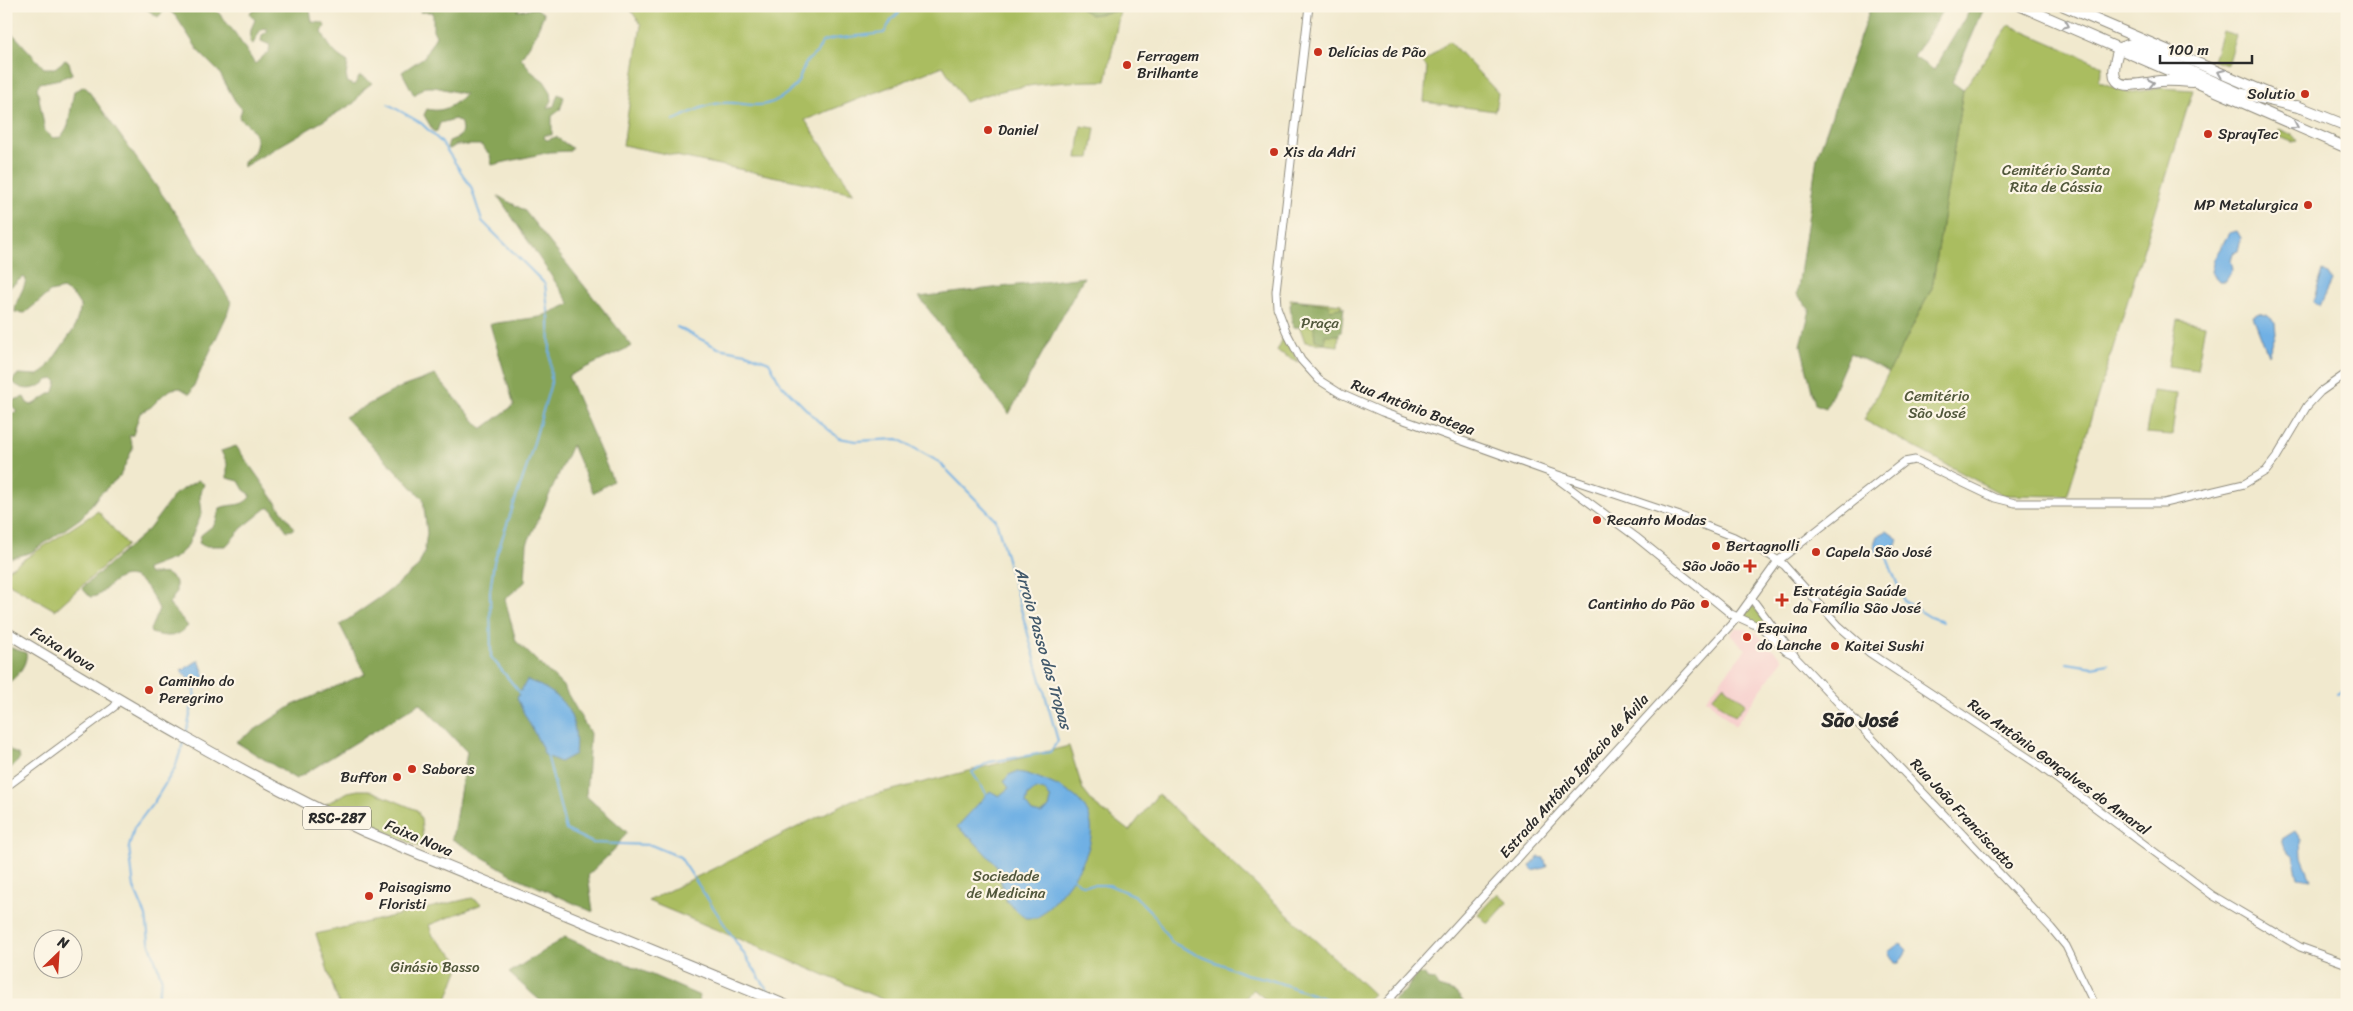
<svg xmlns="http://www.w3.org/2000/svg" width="2353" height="1011" font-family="Sriracha,sans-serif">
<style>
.built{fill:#f7d0ce}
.green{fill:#aabd60;stroke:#6a7446}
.forest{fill:#87a456;stroke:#596840}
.water{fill:#70b0e4;stroke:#4e6e88;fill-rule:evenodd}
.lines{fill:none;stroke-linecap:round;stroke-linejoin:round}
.stream{stroke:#70b0e4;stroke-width:2}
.tertiary-casing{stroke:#8e8a7c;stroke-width:9}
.trunk-casing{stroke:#8e8a7c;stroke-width:12}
.tertiary{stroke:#fff;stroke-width:7}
.trunk{stroke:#fff;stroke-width:10}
.oneway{stroke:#a0a0a0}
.poi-dot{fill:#c8321e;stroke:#fcf5e5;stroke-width:2}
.labels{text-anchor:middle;stroke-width:4.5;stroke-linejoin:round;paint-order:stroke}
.shield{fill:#fcf5e5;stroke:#6a6863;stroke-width:1}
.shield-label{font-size:14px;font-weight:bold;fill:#2b2b2b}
.poi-label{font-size:15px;fill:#2b2b2b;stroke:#fcf5e5;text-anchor:start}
.park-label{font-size:15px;fill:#51573b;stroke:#fcf5e5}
.street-label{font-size:15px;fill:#2b2b2b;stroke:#fcf5e5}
.water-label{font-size:16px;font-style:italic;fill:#435a6c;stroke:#fcf5e5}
.district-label{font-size:20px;font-weight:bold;fill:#2b2b2b;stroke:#fcf5e5}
</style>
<rect width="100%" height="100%" fill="#fcf5e5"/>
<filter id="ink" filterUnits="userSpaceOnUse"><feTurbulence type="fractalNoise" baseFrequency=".02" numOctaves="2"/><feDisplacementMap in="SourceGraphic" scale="10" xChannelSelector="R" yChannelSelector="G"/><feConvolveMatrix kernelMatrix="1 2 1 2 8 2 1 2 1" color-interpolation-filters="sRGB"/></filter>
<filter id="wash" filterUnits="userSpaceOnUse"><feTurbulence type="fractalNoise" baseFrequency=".0096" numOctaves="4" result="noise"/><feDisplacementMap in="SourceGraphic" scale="20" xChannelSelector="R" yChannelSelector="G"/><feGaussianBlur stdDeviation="1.12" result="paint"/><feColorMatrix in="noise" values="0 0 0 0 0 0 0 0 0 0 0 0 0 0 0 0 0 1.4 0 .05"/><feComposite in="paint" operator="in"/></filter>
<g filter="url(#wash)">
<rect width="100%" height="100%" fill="#f1e9ce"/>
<!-- built -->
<path class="built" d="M1736,627L1756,633L1783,659L1735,726L1706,699L1746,649L1730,635Z"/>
<!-- green -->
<g class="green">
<path d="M628,6H1121L1106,81C1059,81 1009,85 965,102L943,66L805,120L854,193L623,145L641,25Z"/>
<path d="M2009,25L2103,66L2098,81L2128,93L2161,88L2193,90L2067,496L2003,495L1864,420L1932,288L1963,90Z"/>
<path d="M2222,31L2236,35L2227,65L2213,60Z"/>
<path d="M1449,41L1498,93L1495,111L1424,102L1427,67L1423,63Z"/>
<path d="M1081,126L1095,128L1090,158H1077Z"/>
<path d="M2279,129L2293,135L2298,141L2292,142L2280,137Z"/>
<path d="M1290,299L1342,304L1338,346L1305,342Z"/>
<path d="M2177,320L2205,325L2197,370L2168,366Z"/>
<path d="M1284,336L1299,363L1277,351Z"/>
<path d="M2153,391L2177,394L2172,435L2146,433Z"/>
<path d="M98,511L127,545L55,610L6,582V571Z"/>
<path d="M1751,606H1753L1784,643L1743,618Z"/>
<path d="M1723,685L1746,703L1735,716L1712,698Z"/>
<path d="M1069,746L1083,790L1094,804L1129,831L1158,794L1373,994L1362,1005H1272L1253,989L1240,1005H896L648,901L852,800Z"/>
<path d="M358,790H369L417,810L421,819L424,849L326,804L348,792Z"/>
<path d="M1498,893L1508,902L1488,924L1478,914Z"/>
<path d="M472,898L482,904L429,925L433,936L461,962L445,1005H339L316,934Z"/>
</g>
<!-- forest -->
<g class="forest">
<path d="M142,6H213L235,33L255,64L269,51L270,45L261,41L262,35L267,32V28L261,29L253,44L250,42L251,29L255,20L250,14L251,11L257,9V6H313L310,10L312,22L323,23L325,26L322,32C330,48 333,53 348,62L346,76L348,83L354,85L360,76L372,83L364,89L354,103L243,167V162C265,148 258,130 239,118L242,109L235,101L219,72L200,53L177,18L167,8L158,17Z"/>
<path d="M422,6H522L517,11L536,8L544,14L534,38L521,58L533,73L544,81L551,92L552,101L546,108L554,106L558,94L564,97L560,110L552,116V135H545L544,138L547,140L556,137L572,148L570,151L550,152L492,165L490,155L481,145H456L450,149L447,148L449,141L459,137L462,131L461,123L455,119L440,123L437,131L434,132L424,115L427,109C443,113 454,106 465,94L435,87H425L414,95L402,72L424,57L436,36L433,30V12H420Z"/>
<path d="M1081,6H1120L1118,11L1091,15L1081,9Z"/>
<path d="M1871,6H1945L1914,57L1934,70L1972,6H1985L1952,82L1963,90L1932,288L1889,372L1850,353L1826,408L1815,404L1801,345L1810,310L1797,295L1817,157Z"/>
<path d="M6,32L15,36L44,68H55L65,60L69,62L72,74L60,79L40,83L37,87L45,131L53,138L61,137L68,126L74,91L85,86L186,228L231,302L227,315L190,394L180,388L172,389L164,394L151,407L140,413L133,435L129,436L133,448L120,476L99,495L81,518L32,552L12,558L6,557V414L17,412L11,405L14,400L24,397L27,403L31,405C40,402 45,395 54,392L57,382L54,379L48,380C38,390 22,393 12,381L18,374L38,375L44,372L74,329L81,307L74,296L63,289L50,292L25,313L15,312C15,300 24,291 26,279L23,277L6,290Z"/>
<path d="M498,196L524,210L632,346L568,376L613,481L593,493L572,445L527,544L525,582L505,599L516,641L563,686L590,733L586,796L627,832L612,852L588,875L593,912L516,877L452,839L467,752L420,703L296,779L236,742L293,705L365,674L340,625L385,594L418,567L424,553L427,533L423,499L345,417L399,388L435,375L482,429L514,405L490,324L540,317L570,304Z"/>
<path d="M1084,277L1009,414L919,297Z"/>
<path d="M1294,300L1329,305L1330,310L1344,307L1341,332L1338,335H1325V343L1315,340L1314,327L1308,325L1293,328L1290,305Z"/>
<path d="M236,446L294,528L292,530L287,531L271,508H267L242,528L226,546H204L199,543L201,535L215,524L220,508C231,503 242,508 250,497V494L244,490L239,481L227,478V463L221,451Z"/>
<path d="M198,480L204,484L200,496L202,513L187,547L175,558L146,569L149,574C164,575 164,569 176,582V593L169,604L188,626C176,639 167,637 151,633L150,630L159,609C151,592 136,564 113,582C105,588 101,597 90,597L82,588L149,529L175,494Z"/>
<path d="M9,647L26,653C28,664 16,679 6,684V651Z"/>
<path d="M6,745L11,751L19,755L20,759L6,773Z"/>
<path d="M565,937L700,996L698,1005H545L509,973Z"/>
<path d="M1417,974L1425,975L1427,979L1435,980L1438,987L1455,992L1463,1001V1005H1388L1405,991Z"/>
</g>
<!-- water -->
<g class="water">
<path d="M2237,231L2241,238L2238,251L2233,253L2231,260L2233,269L2225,281H2219L2211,272L2214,259L2229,233Z"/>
<path d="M2323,271L2328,274L2332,281L2320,306L2313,301Z"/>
<path d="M2260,313L2268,316L2275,322L2276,334L2268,355L2253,316Z"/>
<path d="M1887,531L1898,539L1893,552L1877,555C1873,548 1874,543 1877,536Z"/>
<path d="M199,660L204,674L212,684H193L181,671Z"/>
<path d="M527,680C564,694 579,714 575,754L560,762L545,755C537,735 525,718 517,698Z"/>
<path d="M1016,772C1029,773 1041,779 1053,784C1128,815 1077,882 1037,918H1025L1006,901L997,866L971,838L957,827L990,791L999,796L1009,788L1004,781L1009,775ZM1036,789L1045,791L1051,799L1049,808L1041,814L1032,812L1026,804L1028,795Z"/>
<path d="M2295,831L2301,840L2302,857L2311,879L2298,877L2293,856C2287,852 2281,847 2282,839Z"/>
<path d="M1538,857L1544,858L1547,867L1533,871L1530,866Z"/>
<path d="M1900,943L1907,950L1899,963H1895L1888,952Z"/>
</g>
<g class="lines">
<!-- stream -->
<g class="stream">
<path d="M388,104L421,123L442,143L471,187L482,221L545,284L549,319L551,383L528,463L494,562L490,592L491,657L521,694"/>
<path d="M674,120C686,115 698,108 710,105C744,96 761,120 794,87C801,80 801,70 806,63C813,53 817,57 822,42L832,39L884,33L892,19L905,7L944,6"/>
<path d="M677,327L718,348L746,353L769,362L780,383L818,421L839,438L856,441L898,439L939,462L996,520L1058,741L1050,752L989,762L972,772L988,796"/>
<path d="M1887,558L1904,601L1930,617L1943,622"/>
<path d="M2067,663L2092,667L2108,664"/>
<path d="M2338,694L2347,690"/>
<path d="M186,734L197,682"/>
<path d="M547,754L566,830L593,843L651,845L680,857L771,995"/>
<path d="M1071,877L1082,885H1109L1135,896L1154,915L1171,942L1198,955L1245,974L1265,978L1344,1005"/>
<path d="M155,1005L162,980L149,941L146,916L134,888L129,847L134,828L154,802L175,768L184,740"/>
</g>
</g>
</g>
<g filter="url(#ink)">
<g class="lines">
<defs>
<g id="tertiary">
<path d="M1309,6L1276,291L1277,307L1286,331L1301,360L1319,380L1341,394L1382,412L1549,472L1683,517L1734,537L1771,556L1784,565L1839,626L1870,653L2033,761L2212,895L2300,947L2347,964"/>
<path d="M1552,475L1636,537L1731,614L1762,628L1786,651L1794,655"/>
<path d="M1752,599L1796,658L2051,928L2066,946L2095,1005"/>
<path d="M6,787L114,707L119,700"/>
<path d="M1384,1005L1737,618L1778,561L1904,462L1915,460L1995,498L2015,503H2164L2244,484L2266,471L2276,458L2307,406L2320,392L2347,373"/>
</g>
<g id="trunk">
<path d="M2021,6L2347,148"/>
<path d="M2064,6L2279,98"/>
<path d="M2192,82C2181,81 2170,80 2160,81C2126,86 2104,94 2119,48L2131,44L2239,93L2302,108"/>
<path d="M2297,106L2347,126"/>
<path d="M6,632C124,703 242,774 366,832L785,1005"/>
</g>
</defs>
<!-- tertiary casing -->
<use href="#tertiary" class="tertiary-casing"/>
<!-- trunk casing -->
<use href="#trunk" class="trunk-casing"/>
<!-- tertiary -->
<use href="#tertiary" class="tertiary"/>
<!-- trunk -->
<use href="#trunk" class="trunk"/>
</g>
<!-- one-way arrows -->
<defs><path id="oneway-chevron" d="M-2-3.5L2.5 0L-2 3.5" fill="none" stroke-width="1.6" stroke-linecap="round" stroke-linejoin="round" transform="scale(1.25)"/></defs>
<g class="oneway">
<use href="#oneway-chevron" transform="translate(2066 25) rotate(23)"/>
<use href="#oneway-chevron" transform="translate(2221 73) rotate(-157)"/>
<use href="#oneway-chevron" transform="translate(2151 83) rotate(-12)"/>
<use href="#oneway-chevron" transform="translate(2295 126) rotate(24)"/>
</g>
</g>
<!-- markers -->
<g class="poi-dot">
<circle cx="1318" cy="52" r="5"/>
<circle cx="1127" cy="65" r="5"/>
<circle cx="2305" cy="94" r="5"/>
<circle cx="988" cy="130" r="5"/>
<circle cx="2208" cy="134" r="5"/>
<circle cx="1274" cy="152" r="5"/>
<circle cx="2308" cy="205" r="5"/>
<circle cx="1597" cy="520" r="5"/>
<circle cx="1716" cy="546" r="5"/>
<circle cx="1816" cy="552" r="5"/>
<path d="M1747.5 558.5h5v5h5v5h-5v5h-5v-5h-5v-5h5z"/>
<path d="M1779.5 592.5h5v5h5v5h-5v5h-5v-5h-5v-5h5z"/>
<circle cx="1705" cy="604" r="5"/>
<circle cx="1747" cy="637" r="5"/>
<circle cx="1835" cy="646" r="5"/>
<circle cx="149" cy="690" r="5"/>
<circle cx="412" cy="769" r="5"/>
<circle cx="397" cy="777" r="5"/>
<circle cx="369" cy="896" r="5"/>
</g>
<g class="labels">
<!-- shield labels -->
<rect class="shield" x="303" y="806.5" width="68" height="23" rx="4"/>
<g class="shield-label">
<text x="337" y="823">RSC-287</text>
</g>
<!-- poi labels -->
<g class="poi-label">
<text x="1328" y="57">Delícias de Pão</text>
<text x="1137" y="61">Ferragem<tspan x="1137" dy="17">Brilhante</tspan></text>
<text x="2295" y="99" text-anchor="end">Solutio</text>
<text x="998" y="135">Daniel</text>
<text x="2218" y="139">SprayTec</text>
<text x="1284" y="157">Xis da Adri</text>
<text x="2298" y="210" text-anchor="end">MP Metalurgica</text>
<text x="1607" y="525">Recanto Modas</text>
<text x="1726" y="551">Bertagnolli</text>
<text x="1826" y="557">Capela São José</text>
<text x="1740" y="571" text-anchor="end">São João</text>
<text x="1793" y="596">Estratégia Saúde<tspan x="1793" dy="17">da Família São José</tspan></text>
<text x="1695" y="609" text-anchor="end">Cantinho do Pão</text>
<text x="1757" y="633">Esquina<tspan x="1757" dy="17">do Lanche</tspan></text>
<text x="1845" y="651">Kaitei Sushi</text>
<text x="159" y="686">Caminho do<tspan x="159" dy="17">Peregrino</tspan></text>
<text x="422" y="774">Sabores</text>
<text x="387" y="782" text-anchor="end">Buffon</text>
<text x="379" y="892">Paisagismo<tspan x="379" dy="17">Floristi</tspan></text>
</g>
<!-- park labels -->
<g class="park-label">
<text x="2056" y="175">Cemitério Santa<tspan x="2056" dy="17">Rita de Cássia</tspan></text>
<text x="1320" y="328">Praça</text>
<text x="1937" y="401">Cemitério<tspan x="1937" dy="17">São José</tspan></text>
<text x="1006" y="881">Sociedade<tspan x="1006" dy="17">de Medicina</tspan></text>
<text x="435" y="972">Ginásio Basso</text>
</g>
<!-- street labels -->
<g class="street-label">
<text transform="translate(1413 407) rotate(21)" y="5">Rua Antônio Botega</text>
<text transform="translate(63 649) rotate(31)" y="5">Faixa Nova</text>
<text transform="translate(2059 767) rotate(36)" y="5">Rua Antônio Gonçalves do Amaral</text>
<text transform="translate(1574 776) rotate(-48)" y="5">Estrada Antônio Ignácio de Ávila</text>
<text transform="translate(1963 814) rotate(47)" y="5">Rua João Franciscatto</text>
<text transform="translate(419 838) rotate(23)" y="5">Faixa Nova</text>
</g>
<!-- water labels -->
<g class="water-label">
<text transform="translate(1044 648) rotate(74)" y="6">Arroio Passo das Tropas</text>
</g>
<!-- district labels -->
<g class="district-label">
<text x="1860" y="727">São José</text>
</g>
</g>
<!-- margin -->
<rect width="2353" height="1011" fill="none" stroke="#fcf5e5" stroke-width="25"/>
<!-- north arrow -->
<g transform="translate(58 954) rotate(25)"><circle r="24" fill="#fcf5e5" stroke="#a8a49b"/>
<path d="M0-4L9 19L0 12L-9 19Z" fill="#c8321e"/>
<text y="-8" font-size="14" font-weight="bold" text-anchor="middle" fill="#2b2b2b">N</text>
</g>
<!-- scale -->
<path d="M2160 55v8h92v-8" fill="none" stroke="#2b2b2b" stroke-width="2.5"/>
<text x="2168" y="55" font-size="15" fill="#2b2b2b" stroke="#fcf5e5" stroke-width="4" paint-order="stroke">100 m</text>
</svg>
